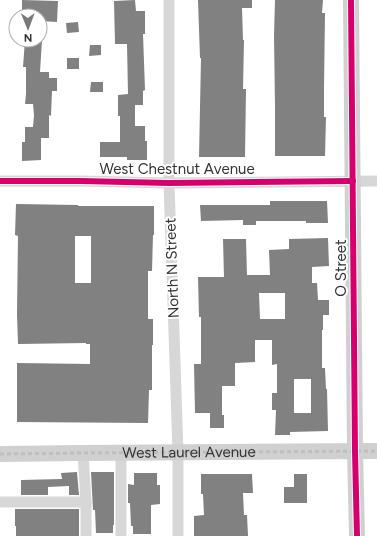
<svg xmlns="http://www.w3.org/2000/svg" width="377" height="536" font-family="Figtree,sans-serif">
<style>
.building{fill:#818181;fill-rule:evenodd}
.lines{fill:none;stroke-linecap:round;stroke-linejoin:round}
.street{stroke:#d7d7d7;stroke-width:11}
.secondary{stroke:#d0d0d0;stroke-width:16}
.rail{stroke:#bebebe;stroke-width:3;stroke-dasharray:4 3;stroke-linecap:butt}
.cycleway-casing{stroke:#fff;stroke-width:8}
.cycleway{stroke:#d6006c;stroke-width:6}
.labels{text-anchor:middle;stroke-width:4;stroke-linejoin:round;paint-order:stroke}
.street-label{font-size:15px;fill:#333;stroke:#fff}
</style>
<rect width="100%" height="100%" fill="#fff"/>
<!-- building -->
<g class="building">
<path d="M22,0L58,1L57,22L40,21V16H22Z"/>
<path d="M135,0L136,11H145V34H143L145,90L143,91V105H135V126H145V141H147V160H127V157H100V142H120V116H118V95L128,94L127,44H115L114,1Z"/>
<path d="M198,0H252V8H242L243,40H244L243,89H246L245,157H199L201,58H200Z"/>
<path d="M275,0H323L322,13H325L324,88V117H326L325,156H275V106L274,36Z"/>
<path d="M78,22L79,32L67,33L66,23Z"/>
<path d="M25,40H42L40,72H49V78H57V91H52L51,116L49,115V138H41V160L22,161V142H25V127H33L34,115L33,104H25L26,94V67H23Z"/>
<path d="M90,45H101V55L89,56Z"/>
<rect x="67" y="58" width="12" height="11"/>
<path d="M91,82H103V92H90Z"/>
<path d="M270,201H327L328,223H306V221H256V225H243V220L201,221L200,205H270Z"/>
<path d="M16,204L78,205V206H154V235H153L152,271H148V319H153V345H152V390H149L148,423L17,422V363L90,364V344H86V343L18,344L17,315L18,236L15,235ZM75,236H91V283H75Z"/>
<path d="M328,238L329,266L312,267V283H317L318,300H329V315H323V330H322V368H325L326,389H327L328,431L290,432V435H275L276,410H272V393H277V364L272,365V340H255V362L235,363V386H222V415H224V428H210V413H195L194,364H201V317H199L198,277H224L223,239H246L247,275H270L269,250L289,249V239ZM259,293H285V319H260ZM294,379H311V413H294Z"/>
<path d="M77,472L79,495H69V486L48,487V495H21V480L62,479L61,473Z"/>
<path d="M91,472H114V525H113V533H96L95,510H93Z"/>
<path d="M134,473H157V485H160V504L151,505V534H133V526H131L130,503H128V484L134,485Z"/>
<path d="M201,474H252L253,493H243L244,515H247L248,536H194V516L204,515L203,494H201Z"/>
<path d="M294,474H307V503H284V487H294Z"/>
<path d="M15,509H79V536H16V526H15Z"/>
</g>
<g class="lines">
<!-- street -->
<g class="street">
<path d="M169,0V183L178,452V536"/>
<path d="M0,181H81L169,183L377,181"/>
<path d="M83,453L86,502V536"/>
<path d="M121,453V536"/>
<path d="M0,502H86"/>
</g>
<!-- secondary -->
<g class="secondary">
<path d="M351,0L355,451L357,536"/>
<path id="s1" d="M0,454L83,453L377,451"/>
</g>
<!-- rail -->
<path class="rail" d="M0,454L83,453L377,451"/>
<defs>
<g id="cycleway">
<path d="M351,0L355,451L357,536"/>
<path d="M0,181H81L169,183L353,181"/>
</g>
</defs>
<!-- cycleway casing -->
<use href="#cycleway" class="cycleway-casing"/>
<!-- cycleway -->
<use href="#cycleway" class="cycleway"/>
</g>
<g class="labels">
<!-- street labels -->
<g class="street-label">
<text x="177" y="174">West Chestnut Avenue</text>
<text transform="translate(172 268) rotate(-92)" y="5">North N Street</text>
<text transform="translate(341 268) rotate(-90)" y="5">O Street</text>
<text dy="5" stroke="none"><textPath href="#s1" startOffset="189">West Laurel Avenue</textPath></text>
</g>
</g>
<!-- north arrow -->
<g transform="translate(28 28) rotate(179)"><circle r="19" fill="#ffffff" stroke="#adadad"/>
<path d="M0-3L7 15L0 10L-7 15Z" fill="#7a7a7a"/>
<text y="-6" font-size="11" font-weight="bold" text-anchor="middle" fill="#333333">N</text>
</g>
</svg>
